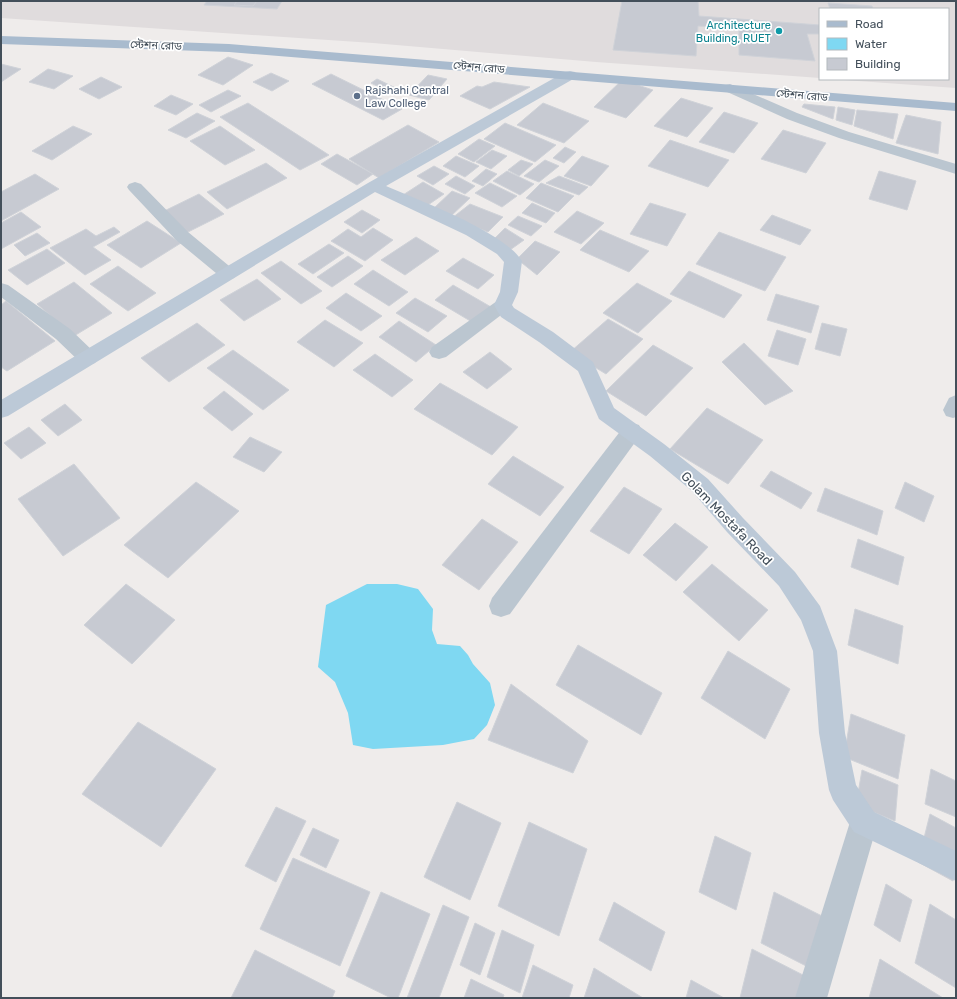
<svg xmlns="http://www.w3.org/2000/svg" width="957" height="999" font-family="Rubik,'Noto Sans Bengali',sans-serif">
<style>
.education{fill:#e0dcdd}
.water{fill:#7fd8f2}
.building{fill:#c7cad2;stroke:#cfd2d8}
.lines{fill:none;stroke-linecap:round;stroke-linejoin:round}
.street{fill:#bbc6d0;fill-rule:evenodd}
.secondary{fill:#bcc9d7;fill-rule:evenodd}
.primary{fill:#a9bbce;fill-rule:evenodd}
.culture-dot{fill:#0f9aa8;stroke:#fff;stroke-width:1.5}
.service-dot{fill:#5c6f8a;stroke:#fff;stroke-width:1.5}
.labels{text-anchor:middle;stroke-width:3.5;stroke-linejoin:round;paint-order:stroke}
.far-culture-label{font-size:11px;fill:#0d838f;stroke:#fff;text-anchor:end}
.far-street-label{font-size:11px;fill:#434f5a;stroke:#fff}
.far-service-label{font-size:11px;fill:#4e5e75;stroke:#fff;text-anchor:start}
.street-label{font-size:13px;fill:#434f5a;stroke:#fff}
</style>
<rect width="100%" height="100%" fill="#efeceb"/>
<!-- education -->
<path class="education" d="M1,1H956V88L830,79H948V9H820V78L596,62L373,43L1,18Z"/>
<!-- water -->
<path class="water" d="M367,584H397L418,589L433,609L432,630L437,644L460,646L468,655L473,664L490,683L495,705L487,725L474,739L443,745L373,749L353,745L348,713L335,682L318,667L326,605Z"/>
<!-- building -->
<g class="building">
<path d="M207,1H282L277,9L204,5Z"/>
<path d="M237,1H257L253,6L234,5Z"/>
<path d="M622,1H698L699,16L820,25V34H807L815,61L739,55V28L698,26L696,56L613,50Z"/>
<path d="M828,3L872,6L873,9H830Z"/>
<path d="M228,57L253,65L223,85L198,75Z"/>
<path d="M1,64L21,69L1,82Z"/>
<path d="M48,69L73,76L54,89L29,82Z"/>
<path d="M271,73L289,81L272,91L253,82Z"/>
<path d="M331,74L402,109L383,120L312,84Z"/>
<path d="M428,75L447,79L429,100L409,95Z"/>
<path d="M101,77L122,87L99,99L79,89Z"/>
<path d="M377,79L402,91L395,95L371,83Z"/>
<path d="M622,80L653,90L626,118L594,107Z"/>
<path d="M494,82L530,87L490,109L460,96L477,86L482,87Z"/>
<path d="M228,90L241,96L211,112L199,105Z"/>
<path d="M171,95L193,104L176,115L154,106Z"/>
<path d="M681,98L713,108L687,137L654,126Z"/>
<path d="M248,103L329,155L300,170L220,117Z"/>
<path d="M543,103L589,121L564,143L517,125Z"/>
<path d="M804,104L835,107L833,119L802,107Z"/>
<path d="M838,107L855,110L852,125L836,120Z"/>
<path d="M857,110L898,114L893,139L854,126Z"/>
<path d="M724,112L758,123L734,153L699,142Z"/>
<path d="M197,113L215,121L186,138L168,130Z"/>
<path d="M906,115L941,122L938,154L896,143Z"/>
<path d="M505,123L556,145L535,162L484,139Z"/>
<path d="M408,125L439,142L379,178L349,159Z"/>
<path d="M73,126L92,134L52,160L32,151Z"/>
<path d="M220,126L255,150L225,165L190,141Z"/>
<path d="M783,130L826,143L806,173L761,159Z"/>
<path d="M479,139L495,146L474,162L458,154Z"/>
<path d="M670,140L729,160L708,187L648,166Z"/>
<path d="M565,147L576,152L564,163L553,158Z"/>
<path d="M492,150L507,156L491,169L476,162Z"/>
<path d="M337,154L373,174L357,185L321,164Z"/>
<path d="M456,156L479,166L465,177L443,166Z"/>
<path d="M582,156L609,166L591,186L564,176Z"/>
<path d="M521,160L533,164L519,176L508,170Z"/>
<path d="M545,160L559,166L539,182L524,176Z"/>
<path d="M266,163L287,178L227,209L207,192Z"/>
<path d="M434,166L449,174L433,185L417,176Z"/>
<path d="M486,169L497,174L483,186L472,181Z"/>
<path d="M507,171L534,184L520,195L493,181Z"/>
<path d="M879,171L916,181L907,210L869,199Z"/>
<path d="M35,174L59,189L1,221V192Z"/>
<path d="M456,176L475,186L465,194L445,184Z"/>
<path d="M559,176L588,187L579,195L546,183Z"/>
<path d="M423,182L444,194L425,207L403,195Z"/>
<path d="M490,183L517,196L502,207L475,193Z"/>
<path d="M541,183L574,196L558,212L526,198Z"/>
<path d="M452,191L470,198L451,216L433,209Z"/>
<path d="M199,194L224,214L178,237L154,216Z"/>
<path d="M532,203L555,213L546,223L522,213Z"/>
<path d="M650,203L686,214L667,246L630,234Z"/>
<path d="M470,204L503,217L488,232L452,218Z"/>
<path d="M362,210L380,220L362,233L344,222Z"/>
<path d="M577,211L604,223L581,244L554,232Z"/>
<path d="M21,212L41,227L1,249V223Z"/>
<path d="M772,215L811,230L800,245L760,230Z"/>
<path d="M518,216L542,226L531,236L508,225Z"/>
<path d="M147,221L181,243L141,268L107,245Z"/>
<path d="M114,227L120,232L93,247L111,260L85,275L50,248L86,229L96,236Z"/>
<path d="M373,228L393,240L365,261L331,241L348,229L361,237Z"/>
<path d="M505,228L524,240L510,250L494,239Z"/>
<path d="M600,230L649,251L629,272L580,250Z"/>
<path d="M719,232L786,257L765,291L696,264Z"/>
<path d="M37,233L50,243L25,256L14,245Z"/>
<path d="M416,237L439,251L405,275L381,260Z"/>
<path d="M535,241L560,252L537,275L517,259Z"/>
<path d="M329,244L344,253L313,274L298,264Z"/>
<path d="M47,249L65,263L27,285L8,270Z"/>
<path d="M348,256L363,266L332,287L317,277Z"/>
<path d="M463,258L494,275L478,289L446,271Z"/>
<path d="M281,261L322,291L301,304L261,273Z"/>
<path d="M118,266L156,293L128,311L90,284Z"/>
<path d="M373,270L408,292L389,306L354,284Z"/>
<path d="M689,271L742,295L724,318L670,294Z"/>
<path d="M257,279L281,299L244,321L220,300Z"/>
<path d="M74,282L112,313L74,336L37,304Z"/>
<path d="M637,283L672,301L638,333L603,313Z"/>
<path d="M453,285L491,307L472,322L435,300Z"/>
<path d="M346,293L382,316L361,331L326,308Z"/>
<path d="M776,294L819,306L811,333L767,320Z"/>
<path d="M415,298L447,316L428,332L396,313Z"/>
<path d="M6,301L55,341L7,371L1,367V305Z"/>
<path d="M608,319L643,339L606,374L570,352Z"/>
<path d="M325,320L363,343L334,367L297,342Z"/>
<path d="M399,321L436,345L416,362L379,337Z"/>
<path d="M197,323L225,345L169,382L141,358Z"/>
<path d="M822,323L847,329L840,356L815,349Z"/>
<path d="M777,330L806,339L798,365L768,356Z"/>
<path d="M744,343L793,391L765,405L722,362Z"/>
<path d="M653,345L693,368L646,416L606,391Z"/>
<path d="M233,350L289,390L263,410L207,368Z"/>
<path d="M490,352L512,369L487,389L463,372Z"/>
<path d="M375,354L413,380L392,397L353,370Z"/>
<path d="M440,383L518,427L492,455L414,409Z"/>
<path d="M224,391L253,414L232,431L203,408Z"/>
<path d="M65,404L82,420L58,436L41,420Z"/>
<path d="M707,408L763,440L728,484L670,449Z"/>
<path d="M29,427L46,443L21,459L4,443Z"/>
<path d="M250,437L282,452L264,472L233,457Z"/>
<path d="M513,456L564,487L540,516L488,484Z"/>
<path d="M74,464L120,518L63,556L18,499Z"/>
<path d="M771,471L812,493L801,509L760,486Z"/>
<path d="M196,482L239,511L168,578L124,545Z"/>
<path d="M905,482L934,496L924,522L895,508Z"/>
<path d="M624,487L662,509L629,554L590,531Z"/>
<path d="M825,488L883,511L877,535L817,511Z"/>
<path d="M482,519L518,542L479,590L442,565Z"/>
<path d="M675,523L708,547L676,581L643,555Z"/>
<path d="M858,539L904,557L898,585L851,567Z"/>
<path d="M712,564L768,610L739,641L683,592Z"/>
<path d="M126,584L175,620L132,664L84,625Z"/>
<path d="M855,609L903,626L898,664L848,645Z"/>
<path d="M578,645L662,693L641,735L556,685Z"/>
<path d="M728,651L790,689L765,739L701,698Z"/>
<path d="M511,684L588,741L573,773L488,740Z"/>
<path d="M851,714L905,735L898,779L844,757Z"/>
<path d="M138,722L216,769L161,847L82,794Z"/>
<path d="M931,769L956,781V817L925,804Z"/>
<path d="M862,770L898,785L895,821L856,805Z"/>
<path d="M457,802L501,823L470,900L424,877Z"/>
<path d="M276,807L306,821L276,882L245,866Z"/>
<path d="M930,814L956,828V867L953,881L918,862Z"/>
<path d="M529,822L587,849L559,936L498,906Z"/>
<path d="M313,828L339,840L326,868L300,855Z"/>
<path d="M715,836L751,853L736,910L699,892Z"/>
<path d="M293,858L370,892L340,966L260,929Z"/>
<path d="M886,884L912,900L900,942L874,925Z"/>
<path d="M381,892L430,914L398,998H391L346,976Z"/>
<path d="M774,892L824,917L812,969L761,943Z"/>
<path d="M614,902L665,932L651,971L599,940Z"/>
<path d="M930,904L956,920V988L915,963Z"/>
<path d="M443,905L469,917L439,998H407Z"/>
<path d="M475,923L495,933L480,975L460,965Z"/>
<path d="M502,930L534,945L520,993L487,977Z"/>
<path d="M752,949L803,975L798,998H740Z"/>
<path d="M255,950L335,991L332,998H231Z"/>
<path d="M880,959L943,998H869Z"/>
<path d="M533,965L573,985L569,998H522Z"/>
<path d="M594,968L643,998H584Z"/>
<path d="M471,979L504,995L503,998H464Z"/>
<path d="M691,980L724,998H686Z"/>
</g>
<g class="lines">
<!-- street -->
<g class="street">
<path d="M730,84L797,113L849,132L956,164V174L839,138L787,119L725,91L723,88L725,85Z"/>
<path d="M135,182L141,184L188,232L234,270L237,274L234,278L228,280L222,278L176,240L129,190L127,187L129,184Z"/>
<path d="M1,283L8,285L70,329L95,353L98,358L95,363L88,365L81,363L56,339L1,297Z"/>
<path d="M503,299L509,301L512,305L509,309L446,357L439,359L432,357L429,352L432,347L497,301Z"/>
<path d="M956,395V417L953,418L946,416L943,410L949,398Z"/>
<path d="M632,423L639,425L642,431L639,437L510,614L501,617L492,614L489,606L492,598L625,425Z"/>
<path d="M864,808L874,812L878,822L827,998H795L850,822L854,812Z"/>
</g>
<!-- secondary -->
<path class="secondary" d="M570,71L575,72L577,75L575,78L386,186C420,201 503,231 522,261L518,292L512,305L514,308L553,332L593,362L614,408L664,444L708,479L743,518L795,572L820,606L837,651L845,733L856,785L874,812L956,851V881L854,832L833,800L829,790L819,733L813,651L801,620L779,586L727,532L692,491L650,456L599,419L578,371L539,342L501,317L494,305L500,292L504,262L497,254L466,235L375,192L8,416L1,418V400L368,183L565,72Z"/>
<!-- primary -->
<path class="primary" d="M1,36L229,44L956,103V111L229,52L1,44Z"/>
</g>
<!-- markers -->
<circle class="culture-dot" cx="779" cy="31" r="4"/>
<circle class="service-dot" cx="357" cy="96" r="4"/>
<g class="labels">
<!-- far-culture labels -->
<g class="far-culture-label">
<text x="771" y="29">Architecture<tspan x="771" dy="13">Building, RUET</tspan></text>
</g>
<!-- far-street labels -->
<g class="far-street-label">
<text transform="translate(156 45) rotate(2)" y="4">স্টেশন রোড</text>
<text transform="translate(479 67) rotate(5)" y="4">স্টেশন রোড</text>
<text transform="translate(802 95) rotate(5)" y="4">স্টেশন রোড</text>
</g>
<!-- far-service labels -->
<g class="far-service-label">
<text x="365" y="94">Rajshahi Central<tspan x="365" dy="13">Law College</tspan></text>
</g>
<!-- street labels -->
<g class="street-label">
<text transform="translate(727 518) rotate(46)" y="5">Golam Mostafa Road</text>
</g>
</g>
<!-- border -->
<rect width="957" height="999" fill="none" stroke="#434f5a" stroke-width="4"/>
<!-- legend -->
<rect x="819" y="8" width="130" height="72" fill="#ffffff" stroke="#b4b9bd"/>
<rect x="827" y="21" width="20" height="6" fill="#a9bbce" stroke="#b4b9bd"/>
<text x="855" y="28" font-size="12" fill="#434f5a">Road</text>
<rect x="827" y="38" width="20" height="12" fill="#7fd8f2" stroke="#b4b9bd"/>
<text x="855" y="48" font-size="12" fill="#434f5a">Water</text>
<rect x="827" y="58" width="20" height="12" fill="#c7cad2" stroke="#b4b9bd"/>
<text x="855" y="68" font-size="12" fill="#434f5a">Building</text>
</svg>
